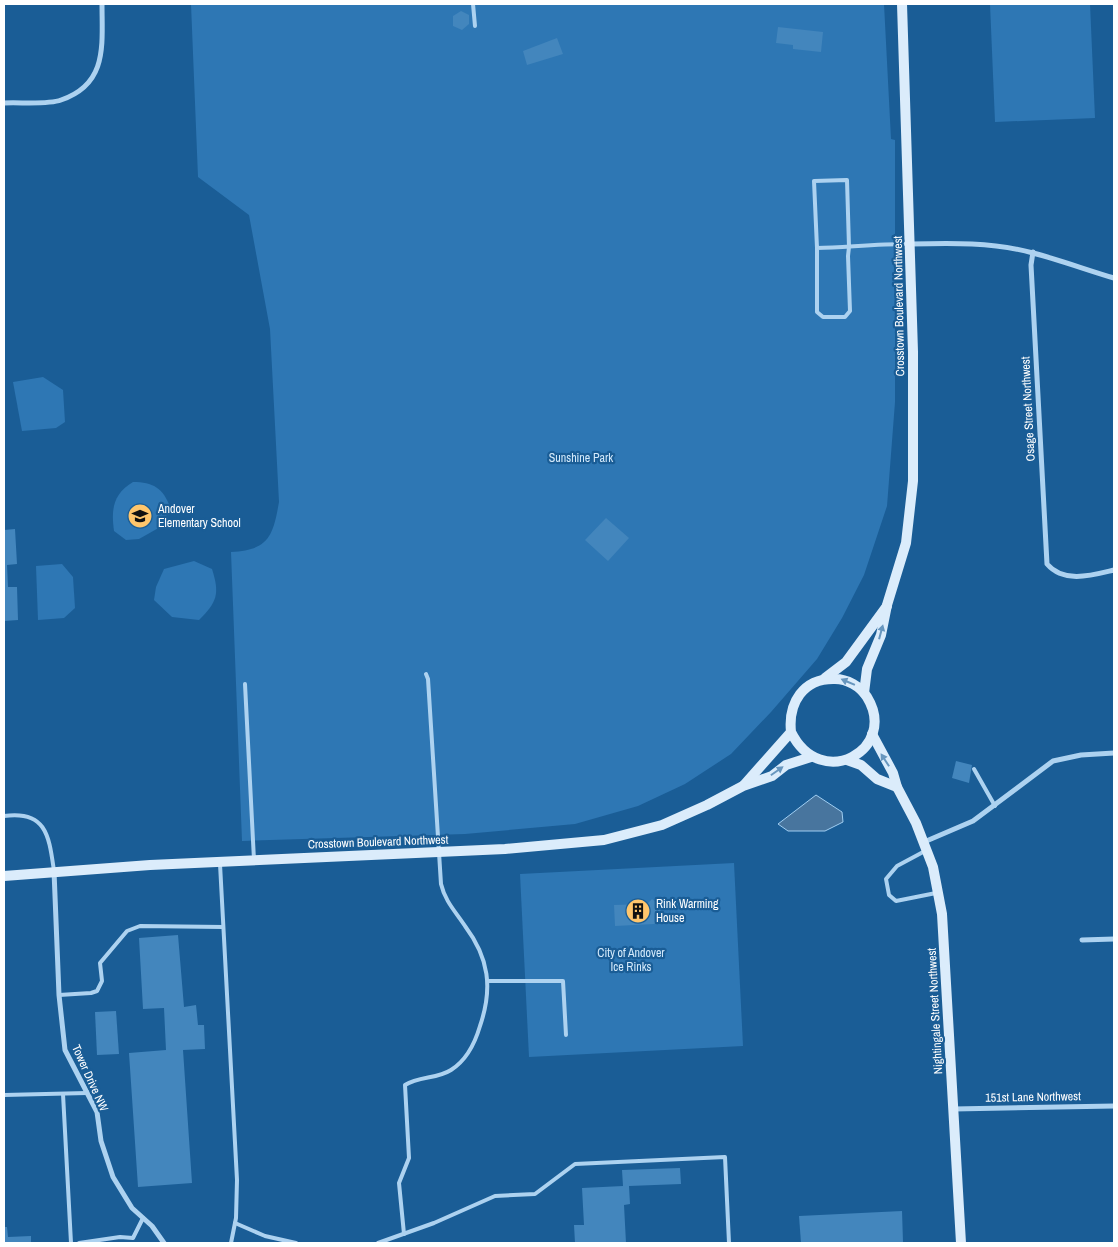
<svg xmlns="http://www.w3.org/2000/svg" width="1118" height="1247" font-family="'Archivo Narrow',sans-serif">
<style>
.green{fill:#2e77b4}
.water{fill:#48759e;stroke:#a0cef2}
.building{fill:#4386bd}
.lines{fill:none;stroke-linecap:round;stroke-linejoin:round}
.lane{stroke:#add2f0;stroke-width:4}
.street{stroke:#add2f0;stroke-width:5}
.secondary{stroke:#dbecfb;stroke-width:10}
.oneway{fill:#6796be}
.labels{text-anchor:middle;stroke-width:4.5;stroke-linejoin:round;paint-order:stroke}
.street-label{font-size:12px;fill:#fff;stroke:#1a5d96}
.park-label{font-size:12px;fill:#d4eafb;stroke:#1a5d96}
.poi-label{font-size:12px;fill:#fff;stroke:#1a5d96;text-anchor:start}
</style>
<rect width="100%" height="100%" fill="#1a5d96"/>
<!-- green -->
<g class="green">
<path d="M191,4H884L891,139L895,140V402L887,506L864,575L842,618L817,659L771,712L731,754L685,784L638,806L575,824L465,834L242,841L231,552C269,550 273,536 279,502L270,329L249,215L198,177Z"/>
<path d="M990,4H1090L1095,118L995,122Z"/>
<path d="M43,377L63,390L65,422L56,428L22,431L13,382Z"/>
<path d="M133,482C153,482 163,488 170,507L162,526L139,539L126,540L114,531C111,509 113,494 133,482Z"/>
<path d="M194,561L212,569C220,594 217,602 199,620L172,617L154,600L156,587L164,569Z"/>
<path d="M62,564L73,577L75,608L64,618L38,620L36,566Z"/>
<path d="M734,863L743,1046L529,1057L520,874Z"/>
</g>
<!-- water -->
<path class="water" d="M816,795L842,812L843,822L825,831H788L778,824Z"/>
<!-- building -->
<g class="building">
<path d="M461,11L469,15V24L462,30L453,26V16Z"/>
<path d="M778,27L823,32L821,52L793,49V45L776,43Z"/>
<path d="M557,38L563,54L527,65L523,51Z"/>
<path d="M606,518L629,538L608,561L585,540Z"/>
<path d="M15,529L17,564L7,565L8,587H17L18,620L4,621V530Z"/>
<path d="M956,761L972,765L969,783L952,778Z"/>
<path d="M652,899L661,906L658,909L664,914L654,924L615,926L614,905L647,904Z"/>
<path d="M178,935L184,1007L196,1005L198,1025H204L205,1049L183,1050L192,1183L138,1187L129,1053L166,1050L164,1008L143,1009L139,938Z"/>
<path d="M116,1011L119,1054L97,1055L95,1012Z"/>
<path d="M680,1168L681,1184L629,1186L630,1204L624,1205L626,1243H575L574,1225H584L582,1188L623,1186L622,1170Z"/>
<path d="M902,1211L903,1243H801L799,1216Z"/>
<path d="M4,1227H7L8,1237L31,1236V1243H4Z"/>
</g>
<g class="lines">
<!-- lane -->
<g class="lane">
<path d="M473,4L475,26"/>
<path d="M817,248L814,181L847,180L849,247L848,256L850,311L845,317H823L817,312V248C848,247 877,244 908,244"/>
<path d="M245,684L254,860"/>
<path d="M974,769L995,806"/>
<path d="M4,816C47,810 49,837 54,871"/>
<path d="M925,851L897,866L886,879L889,895L896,901L936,893"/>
<path d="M220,864L237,1180L236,1218L231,1243"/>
<path d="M488,981H563L566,1035"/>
<path d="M59,995L91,993L97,991L102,981L100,963L127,931L140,926L223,927"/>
<path d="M63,1094L71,1243"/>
<path d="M4,1095L87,1093"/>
<path d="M235,1223L265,1236L296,1243"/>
<path d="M404,1234L399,1183L409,1158L405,1085C419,1076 437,1079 451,1070C467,1060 475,1043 480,1026C493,988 489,958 465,926C455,911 445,901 441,884L428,679L426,674"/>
<path d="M79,1243L120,1237L133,1238L143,1218"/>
<path d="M378,1243L434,1223L495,1196L535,1194L575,1164L725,1157L729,1243"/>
</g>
<!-- street -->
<g class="street">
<path d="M4,103C19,102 48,105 61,100C108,84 102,45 102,4"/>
<path d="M910,244C951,243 993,242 1033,253C1060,260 1087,270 1114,278"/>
<path d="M1033,252L1031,265L1047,564C1064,584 1093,575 1114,570"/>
<path d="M924,842L973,821L1053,761L1081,755L1114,753"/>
<path d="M54,871L59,995L65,1050L97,1112L101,1141L113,1177L132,1208L152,1226L164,1243"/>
<path d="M1082,940L1114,939"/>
<path d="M954,1109L1114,1106"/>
</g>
<!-- secondary -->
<g class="secondary">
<path d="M825,678L846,662L887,606"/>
<path d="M864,693L867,669L881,635L887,605L906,543L913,481V352L902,4"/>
<path d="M872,734L893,773L897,787L916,823L933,867L942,914L961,1243"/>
<path d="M847,760L861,765L877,779L897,787"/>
<path d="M744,785L791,732C788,703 803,678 835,679C847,679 860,686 867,697C899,749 821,793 791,732"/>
<path d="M4,876L150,865L505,849L604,840L662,825L707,805L743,786L772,776L786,765L811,757"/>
</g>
</g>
<!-- one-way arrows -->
<defs><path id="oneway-solid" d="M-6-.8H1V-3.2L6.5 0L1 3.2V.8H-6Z" transform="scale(1.25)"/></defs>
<g class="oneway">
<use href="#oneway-solid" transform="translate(881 632) rotate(-75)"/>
<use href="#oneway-solid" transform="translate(848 682) rotate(-157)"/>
<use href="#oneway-solid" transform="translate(885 760) rotate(-123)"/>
<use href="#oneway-solid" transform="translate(777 771) rotate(-35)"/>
</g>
<!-- icons -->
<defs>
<symbol id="school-disc" viewBox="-11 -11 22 22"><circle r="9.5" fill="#ffc66c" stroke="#1a5d96"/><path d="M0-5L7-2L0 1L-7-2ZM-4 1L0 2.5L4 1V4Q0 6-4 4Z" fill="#111"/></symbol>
<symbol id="building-disc" viewBox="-11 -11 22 22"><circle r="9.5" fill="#ffc66c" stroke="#1a5d96"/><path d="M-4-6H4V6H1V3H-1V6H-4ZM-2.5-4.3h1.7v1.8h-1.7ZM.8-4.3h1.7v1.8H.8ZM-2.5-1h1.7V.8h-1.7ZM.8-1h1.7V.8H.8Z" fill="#111"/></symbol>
</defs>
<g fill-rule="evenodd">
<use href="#school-disc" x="126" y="502" width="28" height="28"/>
<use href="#building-disc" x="624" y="897" width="28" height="28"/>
</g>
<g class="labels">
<!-- street labels -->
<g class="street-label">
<text transform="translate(899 306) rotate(-91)" y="4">Crosstown Boulevard Northwest</text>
<text transform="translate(1028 409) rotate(-93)" y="4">Osage Street Northwest</text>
<text transform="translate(378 842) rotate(-2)" y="4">Crosstown Boulevard Northwest</text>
<text transform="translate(935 1011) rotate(-93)" y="4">Nightingale Street Northwest</text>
<text transform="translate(90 1078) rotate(66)" y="4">Tower Drive NW</text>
<text transform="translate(1033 1097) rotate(-1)" y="4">151st Lane Northwest</text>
</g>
<!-- park labels -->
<g class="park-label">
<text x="581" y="462">Sunshine Park</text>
<text x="631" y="957">City of Andover<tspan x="631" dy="14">Ice Rinks</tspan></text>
</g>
<!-- poi labels -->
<g class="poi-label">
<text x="158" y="513">Andover<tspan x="158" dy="14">Elementary School</tspan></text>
<text x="656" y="908">Rink Warming<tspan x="656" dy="14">House</tspan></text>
</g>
</g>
<!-- border -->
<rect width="1118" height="1247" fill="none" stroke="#ffffff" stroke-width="10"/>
</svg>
